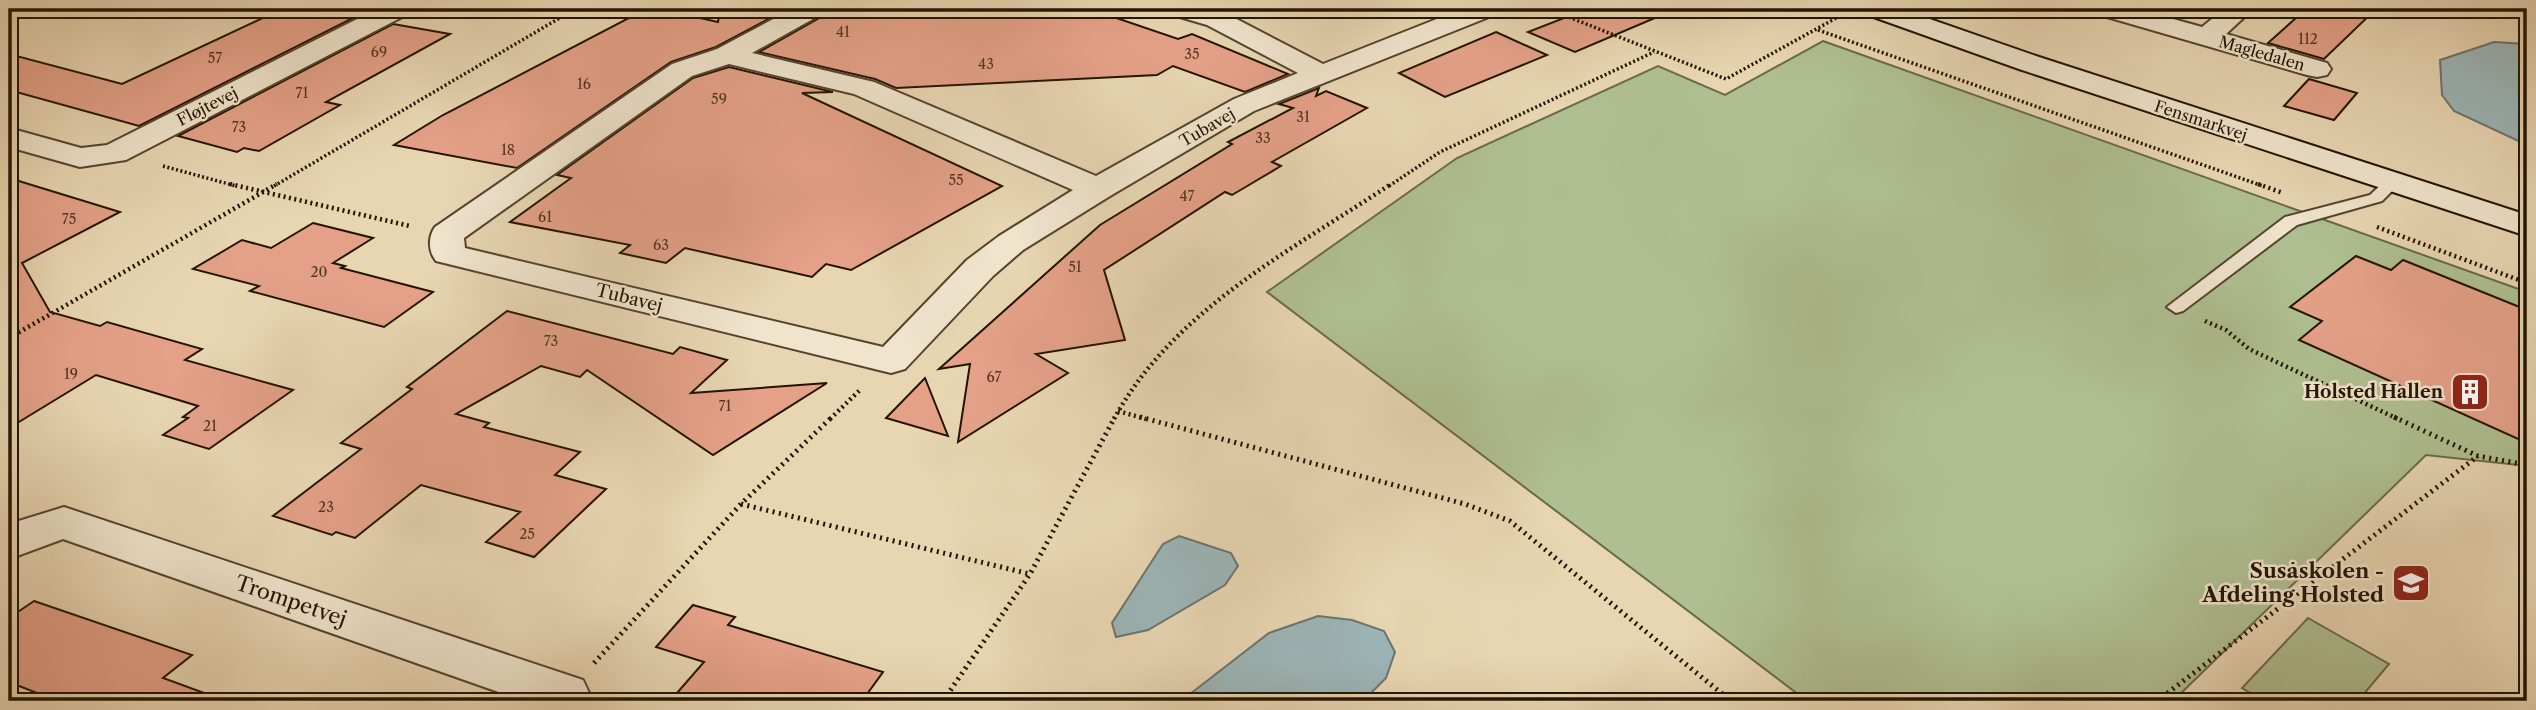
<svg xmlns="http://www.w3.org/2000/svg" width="2536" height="710" font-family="'Libre Caslon Text',serif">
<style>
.green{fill:#afbf91;stroke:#696a4a;stroke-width:2}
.water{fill:#9cb6b8;stroke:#6c756f;stroke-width:2}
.building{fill:#e4a188;stroke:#231402;stroke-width:2}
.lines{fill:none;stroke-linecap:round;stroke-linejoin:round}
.lane-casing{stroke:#54442e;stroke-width:4}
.street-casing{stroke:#54442e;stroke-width:4}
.secondary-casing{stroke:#231402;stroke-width:4}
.path-far2{stroke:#231402;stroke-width:3.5;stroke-dasharray:2 2.5;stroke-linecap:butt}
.path-far1{stroke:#231402;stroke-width:4.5;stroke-dasharray:2 3.5;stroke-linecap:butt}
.path{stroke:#231402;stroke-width:5;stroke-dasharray:2 4.5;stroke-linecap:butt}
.lane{fill:#f0e4cd;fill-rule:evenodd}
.street{fill:#f0e4cd;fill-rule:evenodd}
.secondary{fill:#f0e4cd;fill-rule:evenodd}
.labels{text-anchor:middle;stroke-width:5;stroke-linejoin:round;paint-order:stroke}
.number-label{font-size:14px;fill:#533724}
.far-street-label{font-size:16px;fill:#231402;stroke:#f0e4cd}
.street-label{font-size:18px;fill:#231402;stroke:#f0e4cd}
.poi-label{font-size:18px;font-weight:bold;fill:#231402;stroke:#f0e4cd;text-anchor:end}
.near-poi-label{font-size:21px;font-weight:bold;fill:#231402;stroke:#f0e4cd;text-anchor:end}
.near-street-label{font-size:21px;fill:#231402;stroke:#f0e4cd}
</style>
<rect width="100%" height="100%" fill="#e8d6b2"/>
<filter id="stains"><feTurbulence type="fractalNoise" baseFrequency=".00286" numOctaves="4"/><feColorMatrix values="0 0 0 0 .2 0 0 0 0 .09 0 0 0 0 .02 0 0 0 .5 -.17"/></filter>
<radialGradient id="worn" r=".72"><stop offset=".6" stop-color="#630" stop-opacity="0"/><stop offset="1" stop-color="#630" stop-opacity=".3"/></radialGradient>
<!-- green -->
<g class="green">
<path d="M1823,41L2527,292V466L2426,455L2173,701H1807L1267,292L1457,158L1658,66L1725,95Z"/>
<path d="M2308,618L2389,664L2358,701H2264L2242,688Z"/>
</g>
<!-- water -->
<g class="water">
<path d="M2494,42L2527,44V145L2454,111L2442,95L2440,60Z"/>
<path d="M1179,536L1231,553L1238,566L1225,585L1148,630L1116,637L1112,623L1163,544Z"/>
<path d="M1318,616L1352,620L1384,631L1395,652L1386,678L1363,701H1181L1269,633Z"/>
</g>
<!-- building -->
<g class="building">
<path d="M282,9L353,18L139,126L9,90V54L122,84Z"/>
<path d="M646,9H660L718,22L720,9H787L716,47L671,62L517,168L394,145L443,115Z"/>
<path d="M827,9H1090L1178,39L1192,34L1288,74L1245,92L1173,66L1157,75L896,88L875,79L759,52L821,17Z"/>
<path d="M1587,9H1676L1575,52L1528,32Z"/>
<path d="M2306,9H2376L2324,59L2268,43Z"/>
<path d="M393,24L450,34L326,102L340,105L259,151L244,148L237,152L178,136Z"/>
<path d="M1496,32L1547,55L1445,97L1399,73Z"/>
<path d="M729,67L833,92L802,93L1002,186L851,270L826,264L812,277L685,248L666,263L620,253L630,245L510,222L571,178L557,175L693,78Z"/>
<path d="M2309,79L2357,93L2334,120L2284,106Z"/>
<path d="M1319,88L1316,96L1326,91L1367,108L1272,162L1281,166L1232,195L1225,192L1104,270L1125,340L1036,354L1068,373L958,442L970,364L939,369L1100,225L1232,144L1228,142L1293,108L1279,104Z"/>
<path d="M9,178L120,212L22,263L50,312L100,326L107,322L202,349L185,360L293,390L209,449L163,435L188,418L183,417L198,406L96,375L9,428Z"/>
<path d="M313,223L373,238L333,263L345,266L341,268L433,292L384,327L250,291L259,286L193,269L242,240L271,248Z"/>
<path d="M2356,256L2391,270L2403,260L2527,310V443L2299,340L2322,321L2290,307Z"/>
<path d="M507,311L673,354L680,347L727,360L691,393L827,383L713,455L587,370L580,377L541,366L456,414L489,423L484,427L580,452L555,475L606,489L534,557L486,542L520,512L421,485L355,538L336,532L332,535L273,516L361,449L341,443L412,389L407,387Z"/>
<path d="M925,378L948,436L886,418Z"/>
<path d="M34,601L192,655L163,678L215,697V701H57L9,682V618Z"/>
<path d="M693,605L735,617L728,625L883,672L862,701H670L704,662L656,647Z"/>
</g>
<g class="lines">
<defs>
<path id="lane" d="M2394,176L2402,181L2382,201L2297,225L2183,311L2176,313L2167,307L2285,217L2370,195L2388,178Z"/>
<g id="street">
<path d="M377,9H410L406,15L126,160L80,167L9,147V128L81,148L107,145Z"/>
<path d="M792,9H824L820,15L752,53L874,82L1096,176L1234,99L1298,73L1207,25L1173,15L1169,9H1209L1225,13L1323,64L1462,9H1498L1494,15L1254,111L1110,196L1023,250L993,276L905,369L891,373L436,261C428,251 428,237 435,227L672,64L717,49ZM729,64L854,94L1073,190L999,236L967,260L883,347L465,248L464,238L692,76Z"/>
<path d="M2096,9H2137L2202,27L2224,9H2253L2226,34L2327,63L2331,69L2327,75L2317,77L2307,75L2100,15Z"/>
<path d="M64,507L583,680L590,695L587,701H524L63,539L9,559V524Z"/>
</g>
<path id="secondary" d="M1864,9H1901L2039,57L2527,215V236L2019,69L1868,15Z"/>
</defs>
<!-- lane casing -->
<use href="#lane" class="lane-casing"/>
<!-- street casing -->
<use href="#street" class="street-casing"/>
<!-- secondary casing -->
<use href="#secondary" class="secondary-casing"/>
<!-- path-far2 -->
<g class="path-far2">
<path d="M1548,9L1726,79L1847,12L1838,9"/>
<path d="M2524,9L2527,10"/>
<path d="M1818,30L2263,186"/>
<path d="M163,166L236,186"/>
<path d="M274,186L575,9"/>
<path d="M1389,186L1440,152L1654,52"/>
</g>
<!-- path-far1 -->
<g class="path-far1">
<path d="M230,184L410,226"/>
<path d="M2258,184L2283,193"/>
<path d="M2377,227L2527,283"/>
<path d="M2205,321L2226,330L2249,349L2398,419"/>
<path d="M9,338L277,184"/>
<path d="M1118,411L1146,419"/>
<path d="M830,419L861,389"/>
<path d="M1114,419C1173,310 1292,250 1391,184"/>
</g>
<!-- path -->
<g class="path">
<path d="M1140,417L1465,504L1510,521L1731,701"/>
<path d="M2394,417L2478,456L2527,465"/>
<path d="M741,504L1030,574"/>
<path d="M594,663L741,504L832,417"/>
<path d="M943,701L1030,574L1115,417"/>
<path d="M2157,701L2478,456"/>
</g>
<!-- lane -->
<use href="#lane" class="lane"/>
<!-- street -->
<use href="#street" class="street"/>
<!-- secondary -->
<use href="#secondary" class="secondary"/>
</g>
<!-- icons -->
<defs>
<symbol id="building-square" viewBox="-11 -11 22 22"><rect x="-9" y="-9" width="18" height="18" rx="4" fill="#8f2418" stroke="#f0e4cd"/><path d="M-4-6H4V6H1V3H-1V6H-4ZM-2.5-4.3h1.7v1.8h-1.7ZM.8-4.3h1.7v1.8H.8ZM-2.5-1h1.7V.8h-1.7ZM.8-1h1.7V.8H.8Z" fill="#fff"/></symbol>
<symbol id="school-square" viewBox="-11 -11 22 22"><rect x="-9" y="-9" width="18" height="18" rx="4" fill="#8f2418" stroke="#f0e4cd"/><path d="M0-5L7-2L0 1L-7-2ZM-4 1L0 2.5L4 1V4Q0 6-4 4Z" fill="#fff"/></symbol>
</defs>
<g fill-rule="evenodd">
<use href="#building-square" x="2448" y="370" width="44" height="44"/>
<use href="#school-square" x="2389" y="561" width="44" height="44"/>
</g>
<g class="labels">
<!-- number labels -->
<g class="number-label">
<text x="843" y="37">41</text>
<text x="2308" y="44">112</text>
<text x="379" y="57">69</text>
<text x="1192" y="59">35</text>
<text x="215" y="63">57</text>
<text x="986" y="69">43</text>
<text x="584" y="89">16</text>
<text x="302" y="98">71</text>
<text x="719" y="104">59</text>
<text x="1303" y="122">31</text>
<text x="239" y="132">73</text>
<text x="1263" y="143">33</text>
<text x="508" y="155">18</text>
<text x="956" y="185">55</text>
<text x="1187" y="201">47</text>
<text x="545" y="222">61</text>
<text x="69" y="224">75</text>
<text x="661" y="250">63</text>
<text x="1075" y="272">51</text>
<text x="319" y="277">20</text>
<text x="551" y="346">73</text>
<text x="71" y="379">19</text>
<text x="994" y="382">67</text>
<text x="725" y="411">71</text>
<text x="210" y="431">21</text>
<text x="326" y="512">23</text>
<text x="527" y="539">25</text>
</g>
<!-- far-street labels -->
<g class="far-street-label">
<text transform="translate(2262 53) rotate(16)" y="6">Magledalen</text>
<text transform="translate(207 106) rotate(-27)" y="6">Fløjtevej</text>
<text transform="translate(2201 120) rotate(18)" y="6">Fensmarkvej</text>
<text transform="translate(1207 127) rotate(-30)" y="6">Tubavej</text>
</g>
<!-- street labels -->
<g class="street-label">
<text transform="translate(629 298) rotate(14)" y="6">Tubavej</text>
</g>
<!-- poi labels -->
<g class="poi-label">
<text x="2443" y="398">Holsted Hallen</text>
</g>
<!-- near-poi labels -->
<g class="near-poi-label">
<text x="2384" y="578">Susåskolen -<tspan x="2384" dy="24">Afdeling Holsted</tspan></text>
</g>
<!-- near-street labels -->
<g class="near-street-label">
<text transform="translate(291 601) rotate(19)" y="7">Trompetvej</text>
</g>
</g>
<!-- margin -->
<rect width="2536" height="710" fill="none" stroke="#e8d6b2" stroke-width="35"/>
<rect x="10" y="10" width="2515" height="689" fill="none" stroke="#231402" stroke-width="3.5"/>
<rect x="18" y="18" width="2501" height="675" fill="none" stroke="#231402" stroke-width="2"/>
<rect width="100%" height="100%" filter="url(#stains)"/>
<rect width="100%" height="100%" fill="url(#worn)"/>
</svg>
